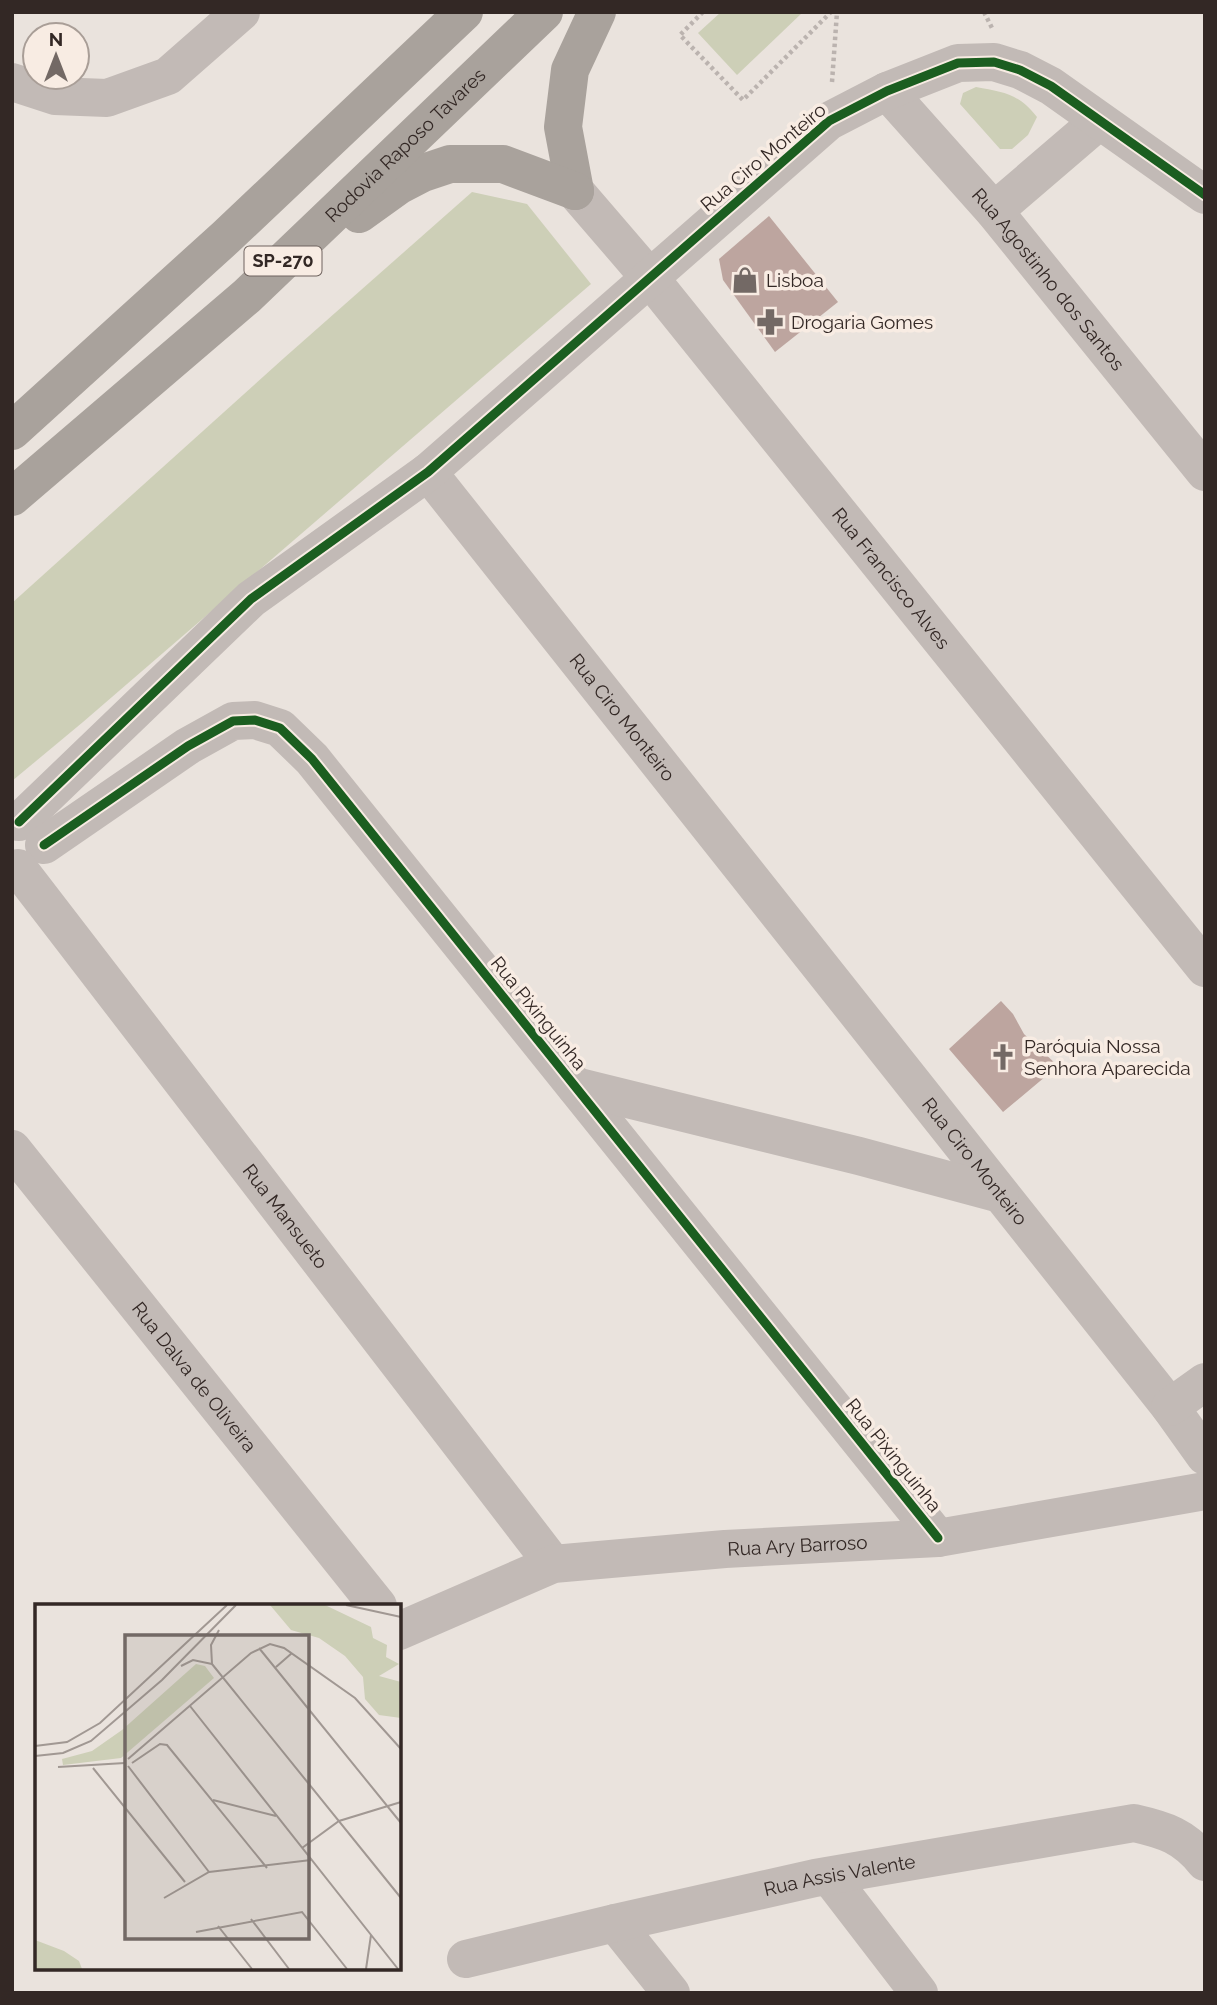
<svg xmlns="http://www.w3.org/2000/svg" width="1217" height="2005" font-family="Raleway,sans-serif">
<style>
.green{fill:#cdcfb7}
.building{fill:#bda59f}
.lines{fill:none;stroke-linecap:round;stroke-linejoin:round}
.path{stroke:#bbb3af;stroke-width:4.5;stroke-dasharray:3.5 3.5;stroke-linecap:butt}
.minor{stroke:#c2bab6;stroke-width:38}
.highway{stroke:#a9a29c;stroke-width:38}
.cycleway-casing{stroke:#f8ece3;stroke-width:13}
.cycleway{stroke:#1b5e20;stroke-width:9}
.labels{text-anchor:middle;stroke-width:7;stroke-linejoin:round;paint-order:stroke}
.shield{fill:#f8ece3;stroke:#6e635e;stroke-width:2}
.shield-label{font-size:18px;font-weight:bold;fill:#332825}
.street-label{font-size:19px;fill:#332825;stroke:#f8ece3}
.poi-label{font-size:19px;fill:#332825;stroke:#f8ece3;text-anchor:start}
.inset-road{fill:none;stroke:#a19893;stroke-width:2}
.view{fill:#736965;fill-opacity:0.15;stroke:#736965;stroke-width:3.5}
.inset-edge{fill:none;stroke:#332825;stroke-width:3.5}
</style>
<rect width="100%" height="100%" fill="#eae3dd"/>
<!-- green -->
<g class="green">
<path d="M721,12H803L737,75L698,33Z"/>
<path d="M976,87C1004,92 1019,94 1037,117L1028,135L1012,149H1000L960,104L963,93Z"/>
<path d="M472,192L527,204L591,284L83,722L12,781V603L284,358Z"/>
</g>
<!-- building -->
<g class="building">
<path d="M769,216L838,302L775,352L723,280L719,259Z"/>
<path d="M1001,1001L1013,1014L1024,1034L1058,1066L1003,1112L949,1049Z"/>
</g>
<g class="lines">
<!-- path -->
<g class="path">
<path d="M703,12L680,35L743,100L831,12"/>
<path d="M984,12L992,28"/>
<path d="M832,82L837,12"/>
</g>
<!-- minor -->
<g class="minor">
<path d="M12,82L55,96L107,98L168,76L241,12"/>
<path id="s1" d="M887,91L994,211L1205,472"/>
<path id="s2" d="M575,191L649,277L1205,968"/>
<path d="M994,211L1099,121"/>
<path id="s3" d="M428,472L1170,1407L1205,1456"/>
<path d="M19,822L251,599L428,472L829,121L887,91L958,63L994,62L1020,70L1051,86L1205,195"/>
<path d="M44,845L188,746L233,721L255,720L280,728L312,759L938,1538"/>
<path id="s4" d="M18,868L553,1564"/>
<path d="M575,1086L859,1156L1000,1194"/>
<path id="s5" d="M12,1149L378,1606"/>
<path d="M1170,1407L1205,1382"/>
<path id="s6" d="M399,1631L553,1564L725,1549L938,1538L1205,1491"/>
<path d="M829,1876L919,1993"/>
<path d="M615,1923L671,1993"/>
<path id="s7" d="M466,1959L615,1923L815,1878L1134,1823C1165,1830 1184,1836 1205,1862"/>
</g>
<!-- highway -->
<g class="highway">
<path d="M575,191L563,127L570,70L597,12"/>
<path d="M359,214L398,186L423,173L450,164H503L575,191"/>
<path d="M12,431L226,237L464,12"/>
<path id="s8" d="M12,497L247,296L544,12"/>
</g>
<defs>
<g id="cycleway">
<path d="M19,822L251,599L428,472L829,121L887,91L958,63L994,62L1020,70L1051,86L1205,195"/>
<path d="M44,845L188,746L233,721L255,720L280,728L312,759L938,1538"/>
</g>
</defs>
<!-- cycleway casing -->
<use href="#cycleway" class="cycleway-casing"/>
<!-- cycleway -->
<use href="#cycleway" class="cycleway"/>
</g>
<!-- icons -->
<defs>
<symbol id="shop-bare" viewBox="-9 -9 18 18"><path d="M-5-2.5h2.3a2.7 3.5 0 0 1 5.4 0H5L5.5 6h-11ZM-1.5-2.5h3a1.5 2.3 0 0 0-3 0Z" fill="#736965" stroke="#f8ece3" stroke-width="2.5" paint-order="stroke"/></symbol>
<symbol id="pharmacy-bare" viewBox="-9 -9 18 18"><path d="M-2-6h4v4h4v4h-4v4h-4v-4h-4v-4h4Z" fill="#736965" stroke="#f8ece3" stroke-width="2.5" paint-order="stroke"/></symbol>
<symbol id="church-bare" viewBox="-9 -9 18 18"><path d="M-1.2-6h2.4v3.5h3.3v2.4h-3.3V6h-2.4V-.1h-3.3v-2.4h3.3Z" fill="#736965" stroke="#f8ece3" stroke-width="2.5" paint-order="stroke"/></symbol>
</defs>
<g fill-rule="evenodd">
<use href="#shop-bare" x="726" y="261" width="38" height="38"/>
<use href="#pharmacy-bare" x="751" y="303" width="38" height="38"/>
<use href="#church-bare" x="984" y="1038" width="38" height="38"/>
</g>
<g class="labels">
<!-- shield labels -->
<rect class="shield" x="244.5" y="246.5" width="77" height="29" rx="5"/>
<g class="shield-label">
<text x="283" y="267">SP-270</text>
</g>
<!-- street labels -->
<g class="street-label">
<text dy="7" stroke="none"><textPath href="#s8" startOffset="528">Rodovia Raposo Tavares</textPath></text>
<text transform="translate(763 157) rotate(-40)" y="7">Rua Ciro Monteiro</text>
<text dy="7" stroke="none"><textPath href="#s1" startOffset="248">Rua Agostinho dos Santos</textPath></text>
<text dy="7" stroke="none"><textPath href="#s2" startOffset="500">Rua Francisco Alves</textPath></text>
<text dy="7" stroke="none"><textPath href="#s3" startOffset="313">Rua Ciro Monteiro</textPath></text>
<text transform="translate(539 1013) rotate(51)" y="7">Rua Pixinguinha</text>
<text dy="7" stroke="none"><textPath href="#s3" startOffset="880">Rua Ciro Monteiro</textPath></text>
<text dy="7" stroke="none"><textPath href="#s4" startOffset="439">Rua Mansueto</textPath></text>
<text dy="7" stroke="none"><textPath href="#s5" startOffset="292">Rua Dalva de Oliveira</textPath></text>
<text transform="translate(894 1455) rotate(51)" y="7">Rua Pixinguinha</text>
<text dy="7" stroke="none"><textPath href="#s6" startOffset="413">Rua Ary Barroso</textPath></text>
<text dy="7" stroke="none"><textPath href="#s7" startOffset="383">Rua Assis Valente</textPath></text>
</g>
<!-- poi labels -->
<g class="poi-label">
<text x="766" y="287">Lisboa</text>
<text x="791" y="329">Drogaria Gomes</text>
<text x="1024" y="1053">Paróquia Nossa<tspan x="1024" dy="22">Senhora Aparecida</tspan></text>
</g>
</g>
<!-- overview -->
<g transform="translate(35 1604)">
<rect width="366" height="366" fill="#eae3dd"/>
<path d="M235,1H290L336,23L338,34L352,41L351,53L364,60L344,72L366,78V114L344,111L330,95L328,73L310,52L284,34L256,26ZM161,60L170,62L179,74L86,154L28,161L27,155L57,147L87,126ZM0,336L29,347L44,357L47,365H0Z" fill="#cdcfb7"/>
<path class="inset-road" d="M311,1L366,13M224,44L366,219M177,60L366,294M177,60L176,41L184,26M146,62L158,56L177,60M241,63L257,49M155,102L363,365M0,142L32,138L65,119L192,1M0,152L28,149L56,137L127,76L201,1M93,155L216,49L235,40L249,44L320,94L366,145M97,159L125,140L132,141L232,264M93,162L174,268M23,163L90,159M58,164L150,278M178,196L241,212M267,244L304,217L366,198M129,294L174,268L276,256M216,315L254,365M183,322L217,365M161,328L267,308L312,365M331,365L336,331"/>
<path class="view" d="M90,31H274V335H90Z"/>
<rect width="366" height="366" class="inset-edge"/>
</g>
<!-- border -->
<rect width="1217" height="2005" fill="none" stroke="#332825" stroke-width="28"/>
<!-- north arrow -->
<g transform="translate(56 56)"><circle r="33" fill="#f8ece3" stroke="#a99e97" stroke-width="2"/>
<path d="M0-5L12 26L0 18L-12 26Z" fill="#736965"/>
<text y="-10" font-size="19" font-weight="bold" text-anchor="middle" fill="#332825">N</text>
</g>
</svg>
